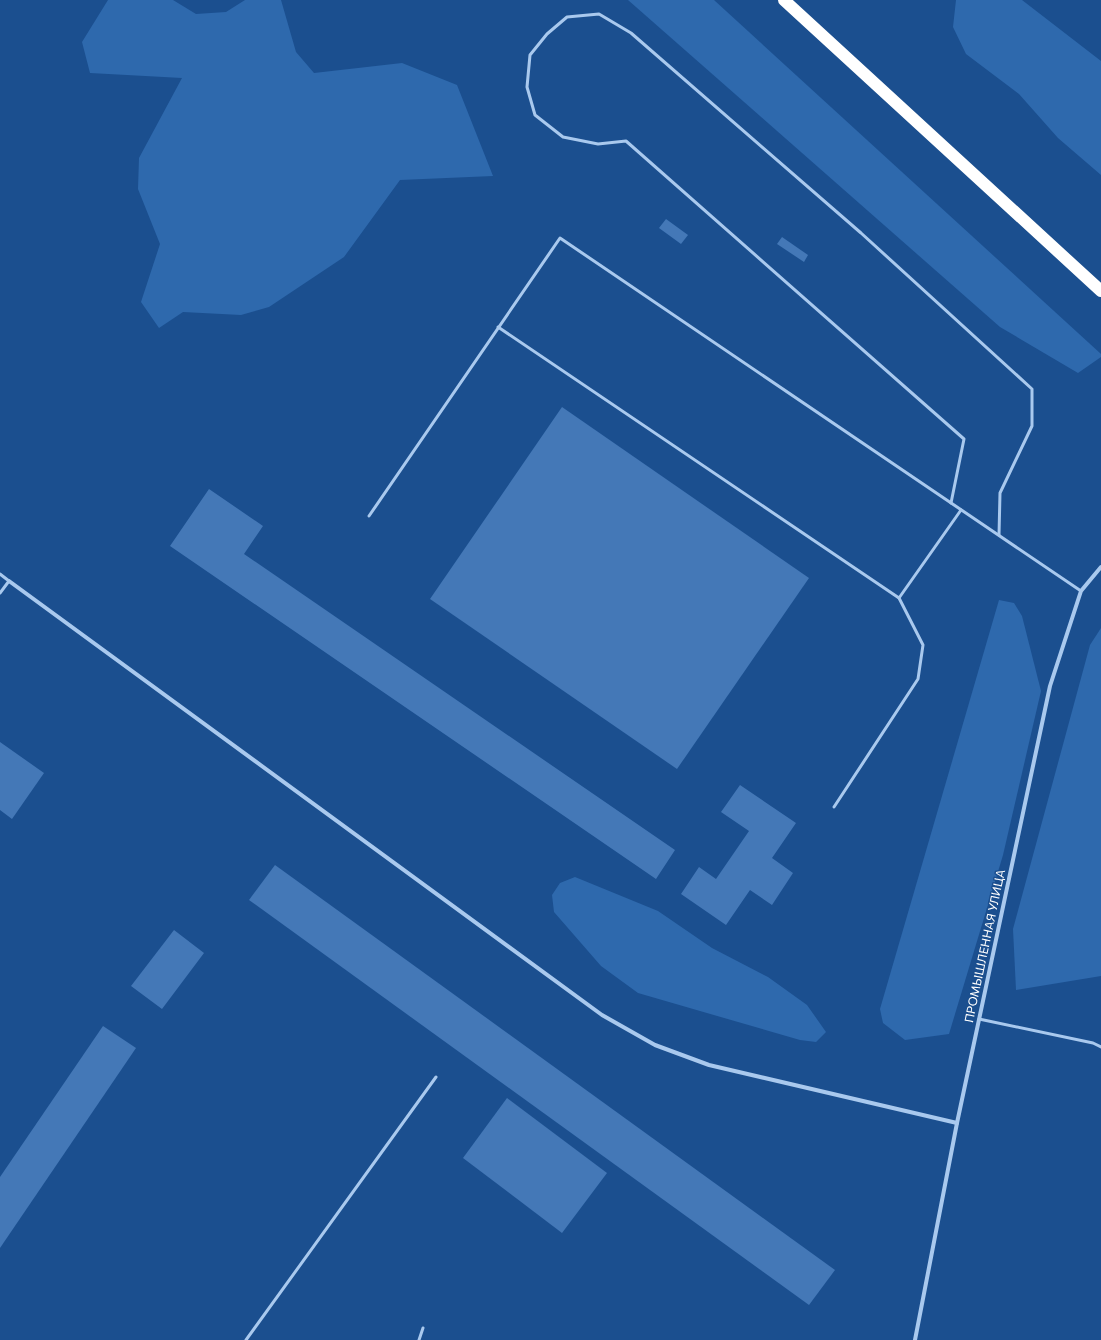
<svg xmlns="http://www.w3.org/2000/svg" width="1101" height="1340" font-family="Commissioner,sans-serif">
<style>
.green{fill:#2e69ad}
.building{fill:#4478b7}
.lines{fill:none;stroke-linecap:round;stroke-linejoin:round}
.lane{stroke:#a9c9ee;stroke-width:3}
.street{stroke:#a9c9ee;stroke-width:4}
.highway{stroke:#fff;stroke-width:12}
.labels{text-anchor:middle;stroke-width:3;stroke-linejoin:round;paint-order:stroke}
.street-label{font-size:12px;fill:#fff;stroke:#1b4f8f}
</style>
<rect width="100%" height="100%" fill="#1b4f8f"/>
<!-- green -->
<g class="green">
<path d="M108,0H173L196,14L226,12L245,0H281L296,52L314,73L402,63L457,85L493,176L400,180L344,257L269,307L241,315L183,312L159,328L141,302L160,244L138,189L139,158L182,78L90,73L82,42Z"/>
<path d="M628,0H714L1101,354V357L1078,373L1000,327Z"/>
<path d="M956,0H1022L1101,61V175L1058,138L1019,94L966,54L953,27Z"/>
<path d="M999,600L1014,603L1022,616L1041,691L1003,855L949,1034L905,1040L883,1023L880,1009Z"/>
<path d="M1101,628V976L1016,990L1013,929L1090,645Z"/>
<path d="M575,877L658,911L712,948L768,977L807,1005L826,1032L816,1042L800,1040L638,993L601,966L554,912L552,895L560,883Z"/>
</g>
<!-- building -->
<g class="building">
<path d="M666,219L688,235L681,244L659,228Z"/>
<path d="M782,237L808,255L804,262L777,244Z"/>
<path d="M562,407L809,578L677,769L430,599Z"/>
<path d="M209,489L263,526L244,554L675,850L656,879L170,546Z"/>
<path d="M0,742L44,773L12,819L0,810Z"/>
<path d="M740,785L796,823L772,858L793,873L772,905L750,890L726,925L681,894L699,867L716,879L749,831L721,812Z"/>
<path d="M275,865L835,1270L809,1305L249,900Z"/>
<path d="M174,930L204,953L162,1009L131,986Z"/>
<path d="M103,1026L136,1048L0,1248V1177Z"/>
<path d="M507,1098L607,1173L562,1233L463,1158Z"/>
</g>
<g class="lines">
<!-- lane -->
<g class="lane">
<path d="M498,327L899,598L961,510"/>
<path d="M951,503L964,439L626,141L598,144L563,137L535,115L527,87L530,55L547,34L567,17L599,14L631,33L861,233L1032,389V426L1000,493L999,535"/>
<path d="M369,516L560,238L1081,591"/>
<path d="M0,574L9,581L0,593"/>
<path d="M834,807L918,679L923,645L899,598"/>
<path d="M979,1019L1093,1043L1101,1047"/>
<path d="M246,1340L436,1077"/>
<path d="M419,1340L423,1328"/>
</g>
<!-- street -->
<g class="street">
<path d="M9,581L602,1015L655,1045L709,1065L957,1123"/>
<path d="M915,1340L957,1123L1050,686L1081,591L1101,567"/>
</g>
<!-- highway -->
<path class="highway" d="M784,0L1101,291"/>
</g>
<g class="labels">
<!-- street labels -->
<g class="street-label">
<text transform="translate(985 946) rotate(-78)" y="4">ПРОМЫШЛЕННАЯ УЛИЦА</text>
</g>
</g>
</svg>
